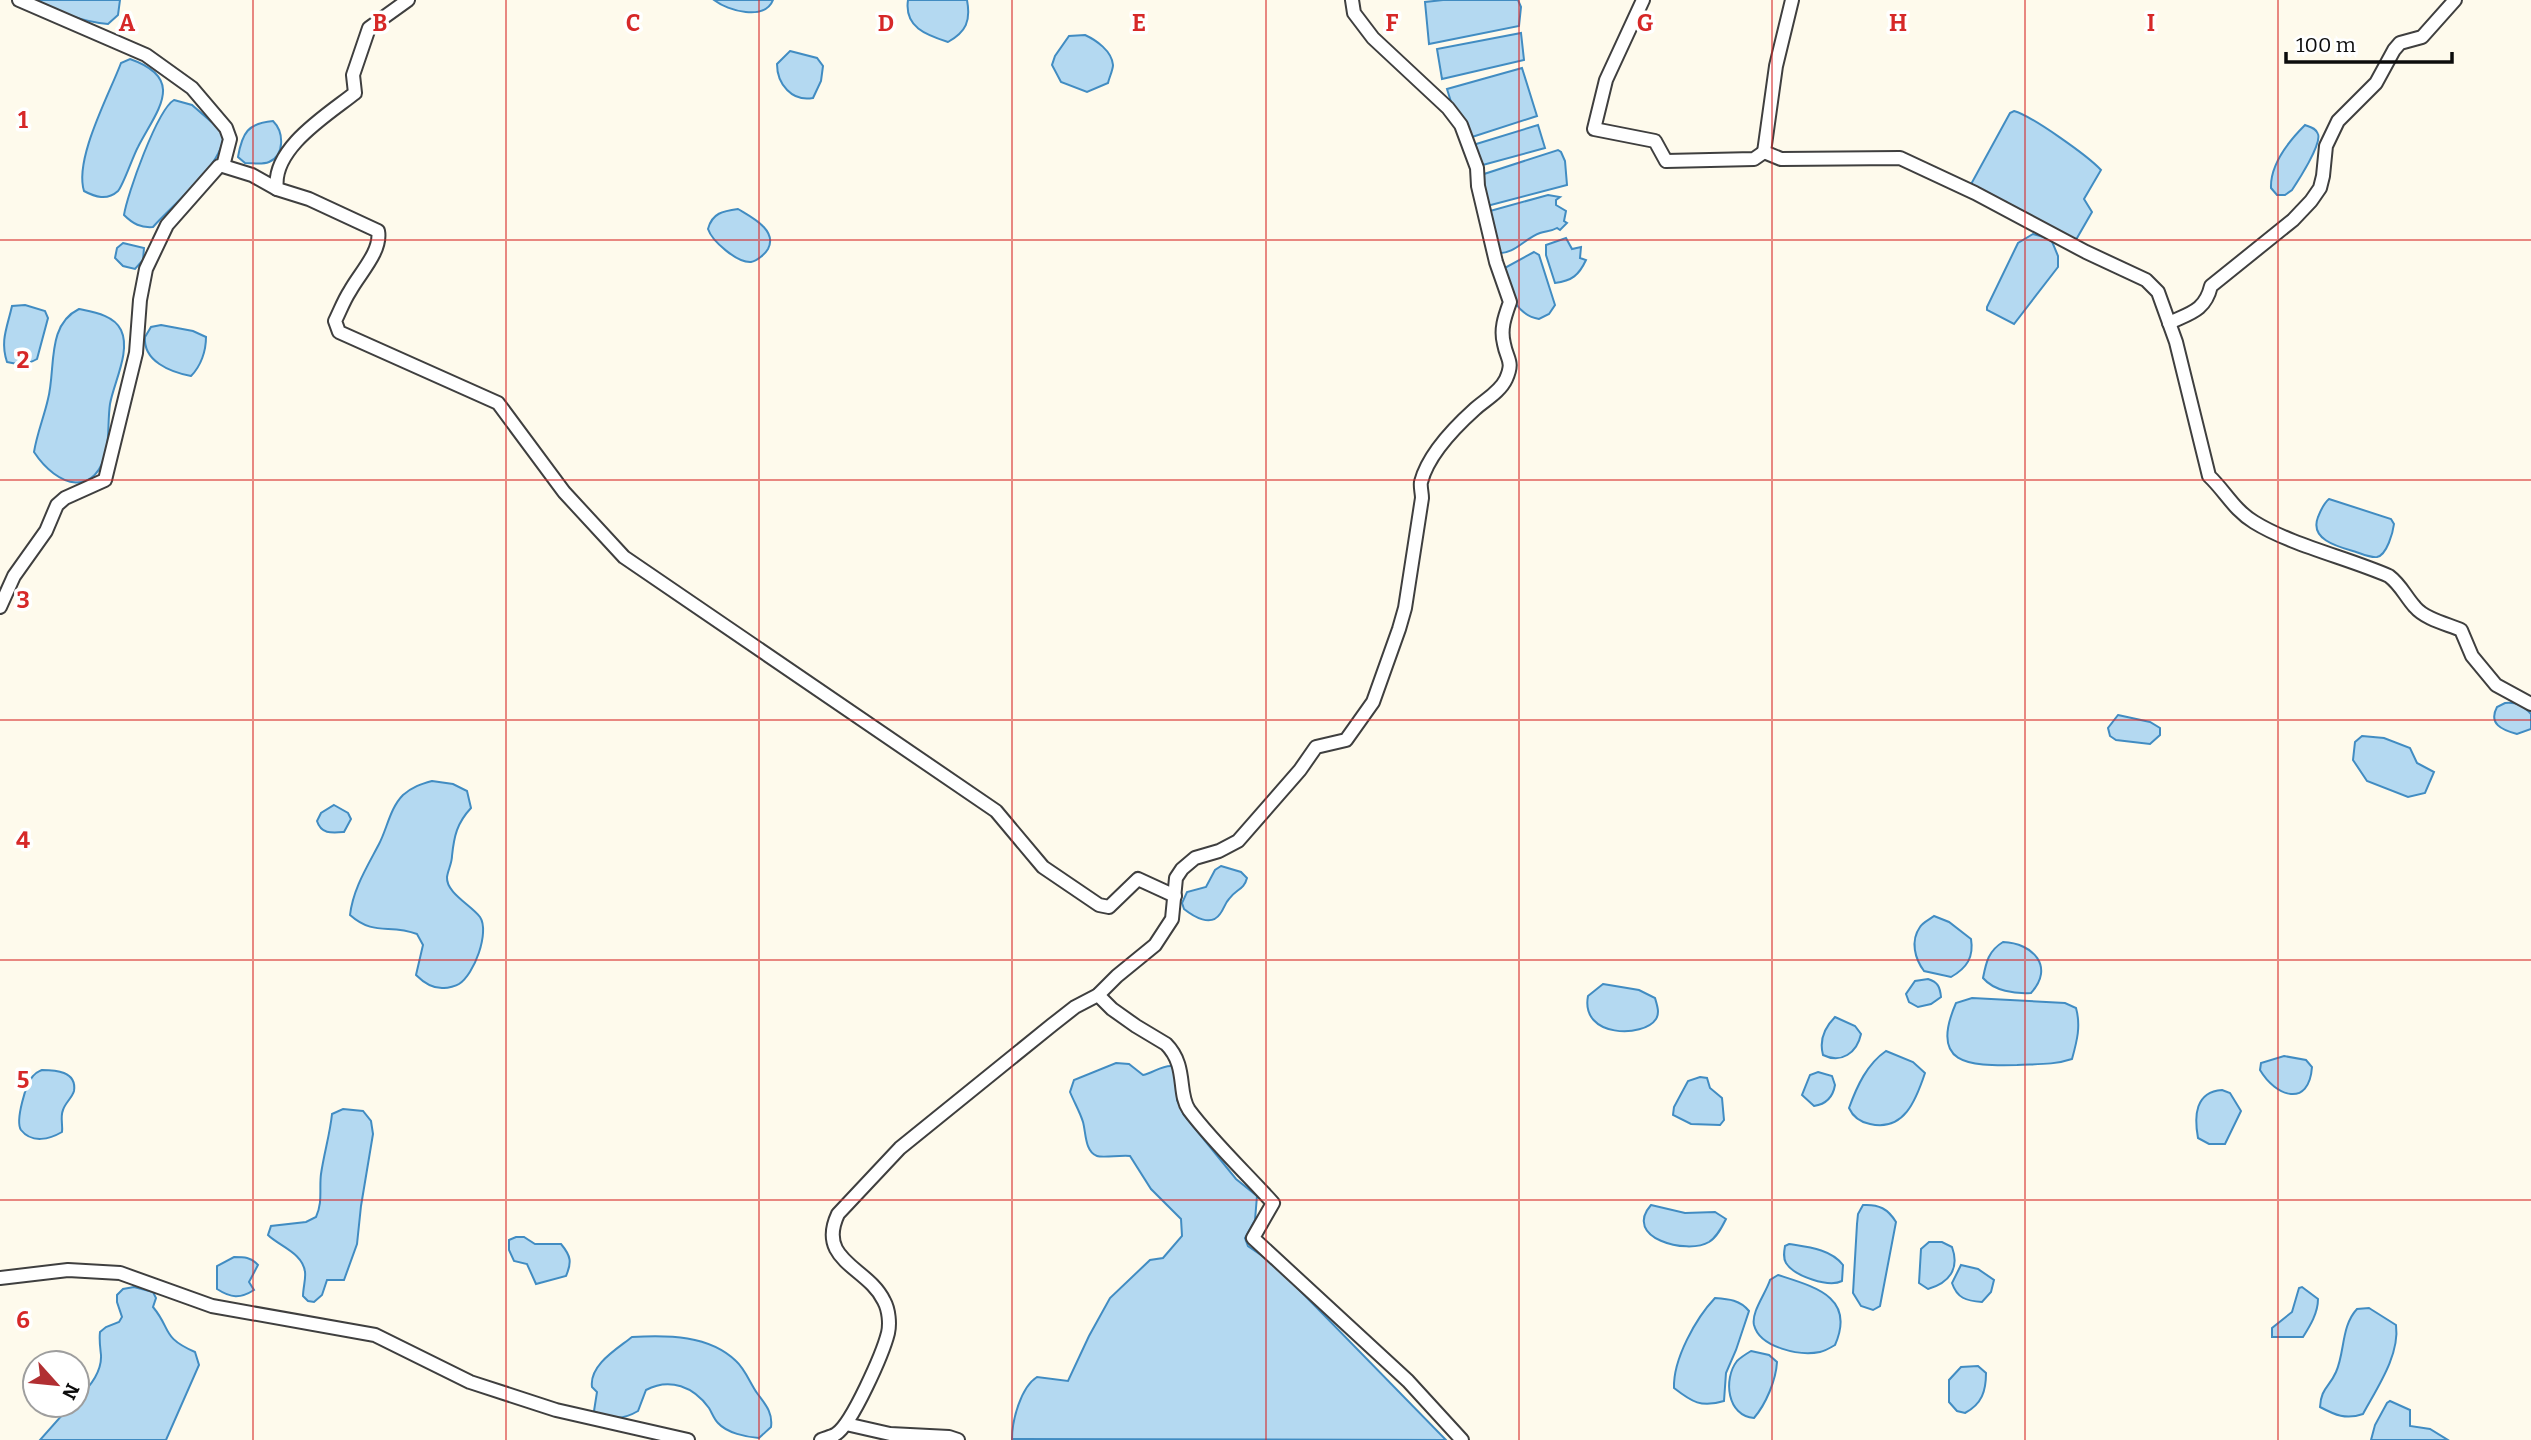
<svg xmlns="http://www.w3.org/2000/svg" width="2531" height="1440" font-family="Bitter,serif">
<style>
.water{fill:#b4d9f1;stroke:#418cc2;stroke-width:2}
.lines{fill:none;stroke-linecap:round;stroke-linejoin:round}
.minor-casing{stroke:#3f3f3f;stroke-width:16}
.minor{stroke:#fff;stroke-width:12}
.grid{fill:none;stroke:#d62828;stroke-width:2;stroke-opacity:0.55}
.grid-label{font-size:23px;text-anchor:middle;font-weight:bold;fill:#d62828;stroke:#fff;stroke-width:7;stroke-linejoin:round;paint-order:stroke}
</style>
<rect width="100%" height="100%" fill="#fefaec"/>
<!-- water -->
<g class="water">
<path d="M34,0H120L118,15L108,24C81,22 58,11 34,0Z"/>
<path d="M714,0H773C765,21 728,11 714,0Z"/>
<path d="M908,0H967C971,21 966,32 948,42C926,35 904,27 908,0Z"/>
<path d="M1443,0H1518L1521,7L1519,26L1429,44L1425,2Z"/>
<path d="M1521,33L1524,60L1442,79L1437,49Z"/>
<path d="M1085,35C1096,40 1112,51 1113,65C1113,70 1109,78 1108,83L1087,92L1061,82L1052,65L1055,56L1069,36Z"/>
<path d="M790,51L817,58L823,66L821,81L813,98C792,102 777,84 777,64Z"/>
<path d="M130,59C187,79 157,110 138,147C133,156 123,186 118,191C107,201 95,197 84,191C74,159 109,95 121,63Z"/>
<path d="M1522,68L1537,116L1469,138L1452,105L1447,89Z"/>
<path d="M174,100L192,105L223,132C228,161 172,205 153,227C141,228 133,224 124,215C127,195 157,110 174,100Z"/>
<path d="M2014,111C2032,116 2088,156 2101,170L2084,199L2092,212L2077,238L2072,242L1970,186L2010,113Z"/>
<path d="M273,121C284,132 285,155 269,162C262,165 253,163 245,163L238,157C242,133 248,123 273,121Z"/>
<path d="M1538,125L1545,148L1479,166L1473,145Z"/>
<path d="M2305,125C2310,127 2316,128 2318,134C2322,144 2298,181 2292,190L2285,195H2277L2271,188C2270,164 2288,142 2305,125Z"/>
<path d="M1558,150L1561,152L1565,161L1567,185L1487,206L1481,175Z"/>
<path d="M1548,195L1560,197L1556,200V205L1566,211L1564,221L1567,223L1560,230L1557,228C1550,232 1546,231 1540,233C1525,238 1514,255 1497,253L1490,211Z"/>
<path d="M738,209C751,217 778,230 768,249C765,254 757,261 751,262C737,263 712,241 708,229C712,213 723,211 738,209Z"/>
<path d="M2033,234L2051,239L2058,256V267L2014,324L1987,310V307L2018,243Z"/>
<path d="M1566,238L1572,249L1581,247L1580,258L1586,260C1579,275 1572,281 1555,283L1546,255V245Z"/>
<path d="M123,243L144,248L143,260L135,269L123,266L115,258L117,248Z"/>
<path d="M1534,252L1539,255L1555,305L1549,314L1539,319C1515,315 1508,290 1501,270Z"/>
<path d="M25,305L45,311L48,318L37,359C27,365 18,365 7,362C0,341 7,328 12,306Z"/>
<path d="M79,309C93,312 114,315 121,330C131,351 114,382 110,404C108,418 109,433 107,447C97,500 57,487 34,452C37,433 44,417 48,399C56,369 46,325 79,309Z"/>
<path d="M161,325L193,331L206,337C206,351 201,366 191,376C170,372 143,361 145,337L151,327Z"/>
<path d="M2329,499L2391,519L2394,524C2393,532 2387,555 2377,557C2371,558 2362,554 2356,552C2339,547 2309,540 2318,517C2321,510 2323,504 2329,499Z"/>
<path d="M2505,703C2517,702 2523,705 2531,714V729L2517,734C2502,730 2488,724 2497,707Z"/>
<path d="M2118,715L2150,722L2160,728V735L2150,744L2116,740L2110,736L2108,728Z"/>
<path d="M2362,736L2384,738L2410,748L2417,763L2434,772L2425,793L2408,797L2367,781L2353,760L2355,742Z"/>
<path d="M432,781L453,784L467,791L471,808C457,823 454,836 452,856C452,863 448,870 447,877C446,893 471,905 480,917C490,932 474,975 459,984C456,986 448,988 444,988C432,989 423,982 416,975L423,945L417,934C389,923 375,937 350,915C353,889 367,867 379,844C387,829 390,808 403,795C412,787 421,784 432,781Z"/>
<path d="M334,805L348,813L351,819L344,832C331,833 321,834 317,821L321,813Z"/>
<path d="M1221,866L1241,872L1247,878C1244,890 1236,889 1229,899C1225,903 1224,909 1220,914C1211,927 1194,917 1184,909L1182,903L1187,892L1206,887L1215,870Z"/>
<path d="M1934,916L1949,922L1971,939C1974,957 1967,968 1951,977L1924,971C1915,959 1910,941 1920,927C1922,923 1930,919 1934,916Z"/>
<path d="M2003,942C2033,943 2055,967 2031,993C2015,994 1994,991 1983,978C1986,963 1988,951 2003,942Z"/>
<path d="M1928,979C1938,982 1940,987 1941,997L1931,1004L1918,1007L1909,1002L1906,994L1915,981Z"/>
<path d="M1603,984L1639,990L1655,998C1657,1005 1660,1013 1656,1019C1644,1038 1580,1038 1588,996Z"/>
<path d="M1972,998L2065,1003L2076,1008C2081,1026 2077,1041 2072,1059C2054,1065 2037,1064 2017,1065C1968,1066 1929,1065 1956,1003Z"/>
<path d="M1835,1017L1855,1026L1861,1034C1857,1053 1841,1064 1823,1055C1819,1040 1824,1028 1835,1017Z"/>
<path d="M1886,1051L1913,1062L1925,1073C1916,1100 1904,1132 1870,1124C1860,1122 1853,1117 1849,1108C1857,1086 1867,1064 1886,1051Z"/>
<path d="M2284,1056L2306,1060L2312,1067C2309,1108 2276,1097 2260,1070L2261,1063Z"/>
<path d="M1116,1063L1129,1064L1143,1075C1153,1073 1162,1065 1172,1066L1177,1076V1100L1184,1115L1236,1179L1257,1196L1255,1220L1245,1238L1248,1246L1274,1264L1446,1440L1012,1439C1012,1420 1021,1387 1037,1377L1068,1381L1089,1336L1110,1298L1150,1260L1163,1258L1182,1236L1181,1219L1151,1189L1130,1156C1120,1155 1103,1158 1097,1156C1085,1152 1086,1133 1083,1122C1080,1112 1074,1102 1070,1092L1074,1080Z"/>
<path d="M42,1070C55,1070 77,1071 74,1091C72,1098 65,1103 63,1110C60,1117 63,1125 62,1132C50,1139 32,1144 21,1130C15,1121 26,1083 33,1076C36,1072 38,1072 42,1070Z"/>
<path d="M1818,1072L1832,1076L1835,1085C1833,1097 1827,1104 1814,1106L1802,1095L1810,1075Z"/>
<path d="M1700,1077L1707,1078L1710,1088L1722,1098L1724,1120L1720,1125L1691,1124L1673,1115L1674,1107L1688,1081Z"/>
<path d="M2222,1090L2230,1093L2241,1111L2225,1144H2209L2198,1138C2194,1116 2195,1092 2222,1090Z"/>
<path d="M343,1109L363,1111L371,1121L373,1134L361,1206L357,1244L344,1280H327L322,1295L314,1302L308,1301L303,1296C303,1288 306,1279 305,1272C303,1253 279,1246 268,1235L271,1226L306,1222L316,1217C323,1202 319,1189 321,1174C324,1153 330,1134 332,1114Z"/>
<path d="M1651,1205L1685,1213L1715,1212L1726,1219C1722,1227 1717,1237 1709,1242C1687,1255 1622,1238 1651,1205Z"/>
<path d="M1863,1205C1879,1204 1888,1209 1896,1222L1880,1306L1873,1310L1861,1306L1853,1293L1857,1224L1858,1214Z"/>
<path d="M516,1237H524L535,1244H561C571,1256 572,1262 566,1276L536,1284L527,1264L514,1261L509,1250V1240Z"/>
<path d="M1929,1242H1942L1952,1247C1960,1269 1949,1283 1928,1289L1919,1283L1921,1249Z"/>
<path d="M1789,1244C1808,1247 1831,1249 1843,1265L1842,1281C1829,1288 1794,1276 1786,1263C1783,1258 1784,1252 1785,1246Z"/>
<path d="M234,1257C244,1257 251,1257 258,1265L249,1282L254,1290C240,1299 231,1298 217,1289V1266Z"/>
<path d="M1961,1265L1978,1269L1994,1280L1991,1292L1982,1302C1966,1301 1957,1298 1952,1283Z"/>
<path d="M1778,1275C1815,1287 1856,1297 1835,1345C1830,1348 1825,1351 1820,1352C1800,1356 1760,1348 1754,1325C1751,1312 1766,1293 1770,1280Z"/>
<path d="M134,1287L153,1292L156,1298L153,1307C172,1330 161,1337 195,1352L199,1365L166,1440H40L71,1405H77V1399C89,1388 102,1373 101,1355C100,1346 99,1340 100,1332L106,1327L119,1322L122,1317L117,1302V1295L123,1289Z"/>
<path d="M2302,1287L2318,1299C2318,1313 2310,1326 2303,1337H2272V1328L2292,1312L2299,1288Z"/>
<path d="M1715,1298C1729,1299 1740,1300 1749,1311L1736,1350L1726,1373L1724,1401C1701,1408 1692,1402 1674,1388C1673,1359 1696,1318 1715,1298Z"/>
<path d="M2369,1308L2396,1325C2400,1355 2377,1388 2363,1414C2346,1420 2335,1415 2320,1407C2321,1388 2329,1388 2336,1372C2345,1352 2341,1326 2357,1309Z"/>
<path d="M632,1337C668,1335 709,1335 736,1361C745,1369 750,1383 757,1393C765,1404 773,1412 771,1427L759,1438C746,1437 727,1433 718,1423C714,1419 712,1413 709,1408C694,1387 670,1377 646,1390L638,1411C623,1420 610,1420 594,1411L597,1392L592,1387C589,1365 617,1349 632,1337Z"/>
<path d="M1751,1351L1769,1355L1777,1362C1776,1380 1766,1404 1754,1418C1727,1416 1723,1379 1737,1361C1741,1357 1746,1354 1751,1351Z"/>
<path d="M1978,1366L1986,1373C1986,1391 1982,1404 1965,1413L1957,1411L1949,1402V1380L1961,1367Z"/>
<path d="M2390,1401L2410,1410V1426L2430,1429L2448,1440H2371L2375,1425L2387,1403Z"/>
</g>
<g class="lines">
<defs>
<g id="minor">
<path d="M19,0L146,55L192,88L226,128L230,139L223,166"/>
<path d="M408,0L369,28L353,75L355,93C327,115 271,149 277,189L309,199L378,231C382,251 359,274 350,291C344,300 340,311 335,321L339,332L498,403L564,492L624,557L996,811L1043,867L1099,905L1109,907L1138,879L1175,896"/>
<path d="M1643,0L1606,80L1594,129L1655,141L1666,161L1754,159L1764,152"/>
<path d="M1792,0L1776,66L1764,152L1781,159L1900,158L1975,193L2086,252L2146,280L2158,292L2176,342L2209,476C2225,491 2234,510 2254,522C2291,545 2348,558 2389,576C2401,585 2405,596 2415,607C2425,619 2447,624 2461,630L2472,656L2496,685L2531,704"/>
<path d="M2169,323C2190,313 2205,311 2211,286L2293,220L2311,201L2320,188L2323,176L2326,146L2338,121L2376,83L2394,50L2400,43L2422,37L2455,0"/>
<path d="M0,607L14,576L46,531L57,505L65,498L105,480L136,353L140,300L146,269L167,225L219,166H223L252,175L277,189"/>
<path d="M1098,995L1112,1009L1136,1026L1166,1044C1188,1066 1177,1093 1189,1110C1212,1141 1246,1173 1273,1203L1253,1238L1408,1381L1462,1440"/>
<path d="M0,1278L68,1270L120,1273L212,1306L375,1335L470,1382L556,1410L688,1440"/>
<path d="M846,1424L890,1434L949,1437L958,1440"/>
<path d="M821,1440C825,1438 832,1437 836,1434C852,1424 883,1353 888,1333C890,1324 889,1310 884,1301C868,1267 816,1261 838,1214L900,1148L1052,1025L1075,1007L1098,995L1117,976L1155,945L1172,919L1176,878L1182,869L1195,858L1219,851L1238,841L1300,770L1316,747L1346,740L1373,702L1399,629L1405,608L1422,498C1422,493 1420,486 1421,482C1428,455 1455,427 1475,409C1485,400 1500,392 1506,379C1514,361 1507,360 1504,344C1500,329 1505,316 1510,302L1496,262L1478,186L1477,168L1461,125L1448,108L1373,38L1354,13L1352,0"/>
</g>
</defs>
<!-- minor casing -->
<use href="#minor" class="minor-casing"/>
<!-- minor -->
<use href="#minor" class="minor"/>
</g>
<!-- grid -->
<path class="grid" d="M253,0V1440M506,0V1440M759,0V1440M1012,0V1440M1266,0V1440M1519,0V1440M1772,0V1440M2025,0V1440M2278,0V1440M0,240H2531M0,480H2531M0,720H2531M0,960H2531M0,1200H2531"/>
<g class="grid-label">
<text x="127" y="31">A</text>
<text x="380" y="31">B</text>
<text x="633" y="31">C</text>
<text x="886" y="31">D</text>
<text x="1139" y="31">E</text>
<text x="1392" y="31">F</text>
<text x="1645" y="31">G</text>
<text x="1898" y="31">H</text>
<text x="2151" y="31">I</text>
<text x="23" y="128">1</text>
<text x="23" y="368">2</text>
<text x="23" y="608">3</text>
<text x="23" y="848">4</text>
<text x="23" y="1088">5</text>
<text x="23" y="1328">6</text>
</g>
<!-- north arrow -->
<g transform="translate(56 1384) rotate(117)"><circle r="33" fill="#ffffff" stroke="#9e9e9e" stroke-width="2"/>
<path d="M0-5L12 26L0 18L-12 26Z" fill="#b12f32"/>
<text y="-10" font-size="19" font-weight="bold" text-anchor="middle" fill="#0c0c0c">N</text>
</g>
<!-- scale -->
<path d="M2286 52v10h166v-10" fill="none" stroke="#0c0c0c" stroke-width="3.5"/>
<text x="2296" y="52" font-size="21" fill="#0c0c0c" stroke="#ffffff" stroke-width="5" paint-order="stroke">100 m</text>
</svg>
